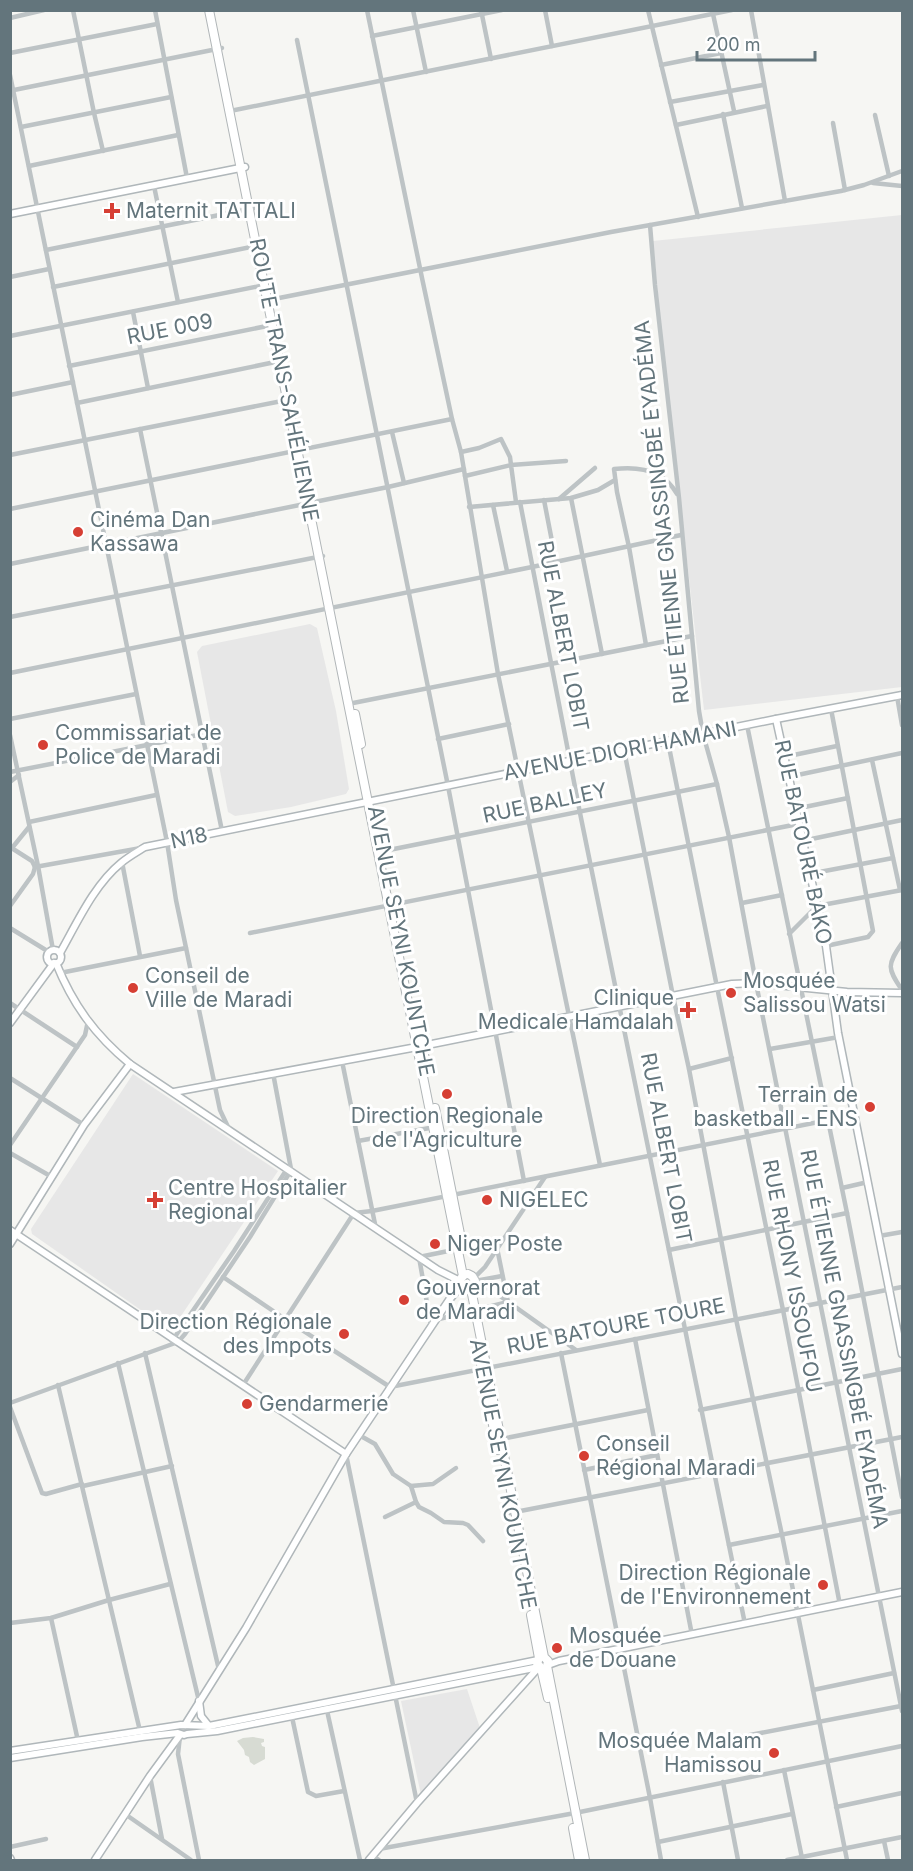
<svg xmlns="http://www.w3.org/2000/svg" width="913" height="1871" font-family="Inter,sans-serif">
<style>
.built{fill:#e7e7e7}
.green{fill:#d7dbd3}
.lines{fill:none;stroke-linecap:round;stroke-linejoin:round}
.secondary-casing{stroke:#b0b7ba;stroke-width:9}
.highway-casing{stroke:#b1b6b8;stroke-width:10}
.street{stroke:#bdc3c5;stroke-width:4.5}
.secondary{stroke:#fff;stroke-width:6}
.highway{stroke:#fff;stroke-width:8}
.poi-dot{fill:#d63f34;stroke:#fff;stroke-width:2}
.labels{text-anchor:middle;stroke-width:6;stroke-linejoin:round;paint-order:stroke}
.poi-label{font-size:21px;fill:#63757c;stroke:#fff;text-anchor:start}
.street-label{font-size:21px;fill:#63757c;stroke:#fff}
</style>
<rect width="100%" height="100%" fill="#f6f6f3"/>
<!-- built -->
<g class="built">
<path d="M902,215V687L704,710L664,358L653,241Z"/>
<path d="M310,624L317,628L336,711L349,789L346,794L291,807L235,816L228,812L197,652L202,646Z"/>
<path d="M133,1074L278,1171L175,1325L168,1329L32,1234L31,1229Z"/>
<path d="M467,1689L480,1728L421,1795L401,1701Z"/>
</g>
<!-- green -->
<path class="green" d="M253,1737L264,1739V1742L261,1743L262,1746L265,1747V1759L254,1765L250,1762L249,1757L245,1755L244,1750L237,1741L243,1738Z"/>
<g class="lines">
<defs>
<g id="secondary">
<path d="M10,214L245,167"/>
<path d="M776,719L826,946L838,1033L902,1354"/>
<circle cx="54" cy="957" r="7"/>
<path d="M60,953C77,923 94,885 121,863C128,857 137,852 145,847L776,719L902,695"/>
<path d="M56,963C73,1005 95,1035 130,1064L438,1270L460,1281"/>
<path d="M10,1023L54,963"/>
<path d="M174,1092L417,1047L732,984L756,983L847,992L902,993"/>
<path d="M10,1230L346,1454"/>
<path d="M10,1244L84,1125L130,1064"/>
<path d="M548,1665L559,1661L902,1592"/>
<path d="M199,1701L201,1716L209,1726"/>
<path d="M185,1725L246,1628L346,1454L449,1300L461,1286"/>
<path d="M10,1751L181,1725L209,1726L538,1660"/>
<path d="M10,1758L142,1737L178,1733L184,1735L187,1734L217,1731L539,1667"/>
<path d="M10,1858L11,1860"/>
<path d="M95,1860L150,1776L180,1735"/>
<path d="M369,1860L417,1803L539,1667"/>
</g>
<g id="highway">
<path d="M209,10L463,1276"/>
<path d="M355,714L361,744"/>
<path d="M417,1017L427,1070"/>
<path d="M435,1108L462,1244"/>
<path d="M463,1276C457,1282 461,1289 469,1289L474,1286L475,1281L472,1276L468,1274"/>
<path d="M471,1289L544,1657L548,1661L547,1666L585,1860"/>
<path d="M477,1344L498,1450"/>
<path d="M531,1615L539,1658L537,1663L541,1668L548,1698"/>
<path d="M573,1828L579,1860"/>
</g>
</defs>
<!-- secondary casing -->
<use href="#secondary" class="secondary-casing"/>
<!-- highway casing -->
<use href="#highway" class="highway-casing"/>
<!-- street -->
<g class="street">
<path d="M73,10L94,113L103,151"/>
<path d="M155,10L187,178"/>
<path d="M367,10L422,278L452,419L461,452L498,674L600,1165"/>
<path d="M413,10L426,72"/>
<path d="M481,10L491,59"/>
<path d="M545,10L552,46"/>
<path d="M648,10L698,217"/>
<path d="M751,10L785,201"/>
<path d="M713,14L734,111"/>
<path d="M10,18L44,10"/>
<path d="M372,36L502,10"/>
<path d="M297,40L448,786L524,1181"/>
<path d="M10,53L157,24"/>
<path d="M661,65L721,53"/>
<path d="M10,75L167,842L176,900L220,1110L229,1129"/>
<path d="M14,90L222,48"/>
<path d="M670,102L763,85"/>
<path d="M230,111L732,10"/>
<path d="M723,114L742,208"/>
<path d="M875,115L889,176"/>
<path d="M833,123L845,190"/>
<path d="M676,125L767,106"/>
<path d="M21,127L171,97"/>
<path d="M29,166L178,135"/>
<path d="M873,183L902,186"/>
<path d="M154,186L178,302"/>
<path d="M650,225L655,285L679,498L699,711L703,734L717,784L729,837L756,983L902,1711"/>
<path d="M46,250L254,208"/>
<path d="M10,277L49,269"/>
<path d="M53,287L256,246"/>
<path d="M269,300L611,232L841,191L864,185L902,171"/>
<path d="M133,312L148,388"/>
<path d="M10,336L265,285"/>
<path d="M69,366L277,324"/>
<path d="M10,395L73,382"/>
<path d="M77,403L280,361"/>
<path d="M140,429L222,831"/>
<path d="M392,432L404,483"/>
<path d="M461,452L479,448L501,439L510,457L511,465L465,476"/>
<path d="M10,455L287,400"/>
<path d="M571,498L602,654"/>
<path d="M559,499L595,468"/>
<path d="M544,500L556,562"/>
<path d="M516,502L511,465L566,461"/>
<path d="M520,502L580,813L745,1624"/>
<path d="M493,505L507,571"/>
<path d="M469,507L571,498L598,490L615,480"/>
<path d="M10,509L452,419"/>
<path d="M10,564L388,487L464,469"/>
<path d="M10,617L323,556"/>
<path d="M646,645L629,547L617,492L614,469C639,466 664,470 677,494"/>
<path d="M10,673L532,567L681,535"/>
<path d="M897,696L902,725"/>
<path d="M348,704L692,636"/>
<path d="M10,719L136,694"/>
<path d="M747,725L847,1213L902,1497"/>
<path d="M10,735L38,866L53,950"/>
<path d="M438,739L509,724"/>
<path d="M668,742L717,987L783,1310L840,1605"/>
<path d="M624,750L673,996L689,1069L736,1319L782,1535L847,1860"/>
<path d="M784,757L837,746"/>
<path d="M872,760L900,890"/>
<path d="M10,772L203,734"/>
<path d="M788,777L902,753"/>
<path d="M10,782L19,775"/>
<path d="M795,809L848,798"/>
<path d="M29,822L156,795"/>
<path d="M802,841L902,820"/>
<path d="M10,847L32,861L35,867"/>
<path d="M12,848L29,827"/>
<path d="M379,852L717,784"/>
<path d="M122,862L140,956"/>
<path d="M35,867L141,848"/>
<path d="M809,874L893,858"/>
<path d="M742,903L782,895"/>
<path d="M10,906L33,874L35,867"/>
<path d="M10,928L49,952"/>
<path d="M250,933L798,824"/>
<path d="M789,934L817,906L902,890"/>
<path d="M902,943C887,965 887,968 902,990"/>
<path d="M826,946L868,937L873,931L831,709"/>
<path d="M60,973L186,948"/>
<path d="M10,1003L77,1047"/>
<path d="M770,1049L839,1037"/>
<path d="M342,1061L376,1229"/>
<path d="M689,1069L732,1058"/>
<path d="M10,1078L84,1125"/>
<path d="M358,1141L435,1127"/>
<path d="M10,1145L85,1035L88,1021"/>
<path d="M10,1153L52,1177"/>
<path d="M842,1188L868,1182"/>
<path d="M879,1236L902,1232"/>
<path d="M669,1250L847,1213"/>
<path d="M223,1277L285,1319L390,1387L902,1287"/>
<path d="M474,1278L485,1267L545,1177"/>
<path d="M475,1281L502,1276"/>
<path d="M475,1283L493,1291L576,1350"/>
<path d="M424,1291L460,1284"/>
<path d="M435,1320L508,1302L497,1248"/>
<path d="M431,1326L419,1257L463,1248"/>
<path d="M635,1339L692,1635"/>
<path d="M172,1341L234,1251L287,1169"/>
<path d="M145,1353L219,1670"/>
<path d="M561,1353L650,1798L661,1860"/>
<path d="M118,1363L199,1701"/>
<path d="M58,1385L140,1731"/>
<path d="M243,1385L354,1213L372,1211L854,1115"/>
<path d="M10,1403L178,1342L185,1334L250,1237L290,1172L291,1169L273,1073"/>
<path d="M10,1407L42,1493L46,1494L82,1484"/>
<path d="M700,1410L902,1369"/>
<path d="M359,1435L375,1444L393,1474L411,1486L433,1484L456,1468"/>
<path d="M501,1439L648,1410"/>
<path d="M346,1454L417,1803"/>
<path d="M584,1470L657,1455"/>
<path d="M83,1486L172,1466"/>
<path d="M416,1502L419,1507L431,1513L444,1522L463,1523L468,1525L483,1541"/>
<path d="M510,1513L902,1437"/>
<path d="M385,1517L416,1502L411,1486"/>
<path d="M729,1545L902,1511"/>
<path d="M51,1618L78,1741"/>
<path d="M10,1623L51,1618L109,1600L170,1584"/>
<path d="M813,1690L894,1673"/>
<path d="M326,1706L360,1860"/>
<path d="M292,1717L308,1792L316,1796L344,1791"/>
<path d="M180,1736L178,1754L199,1860"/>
<path d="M714,1742L901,1706"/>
<path d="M784,1770L802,1858"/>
<path d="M150,1776L162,1839"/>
<path d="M723,1782L738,1860"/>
<path d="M836,1807L902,1793"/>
<path d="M125,1814L191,1860"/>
<path d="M884,1841L888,1860"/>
<path d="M658,1842L792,1814"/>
<path d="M10,1847L46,1839"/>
<path d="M379,1849L575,1813L902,1746"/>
<path d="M373,1856L379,1860"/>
<path d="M787,1860L902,1837"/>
</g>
<!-- secondary -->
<use href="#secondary" class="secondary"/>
<!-- highway -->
<use href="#highway" class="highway"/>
</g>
<!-- markers -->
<g class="poi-dot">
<path d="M109 202h6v6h6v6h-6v6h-6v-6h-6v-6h6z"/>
<circle cx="78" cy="532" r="6"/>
<circle cx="43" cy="745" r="6"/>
<circle cx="133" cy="988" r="6"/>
<circle cx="731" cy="993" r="6"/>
<path d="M685 1001h6v6h6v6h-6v6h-6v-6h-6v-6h6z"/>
<circle cx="447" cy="1094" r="6"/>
<circle cx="870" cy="1107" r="6"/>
<path d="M152 1191h6v6h6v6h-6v6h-6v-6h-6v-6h6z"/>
<circle cx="487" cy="1200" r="6"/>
<circle cx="435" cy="1244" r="6"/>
<circle cx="404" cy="1300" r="6"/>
<circle cx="344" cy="1334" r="6"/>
<circle cx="247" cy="1404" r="6"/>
<circle cx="584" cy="1456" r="6"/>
<circle cx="823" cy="1585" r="6"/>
<circle cx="557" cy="1648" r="6"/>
<circle cx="774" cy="1753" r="6"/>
</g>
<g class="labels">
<!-- poi labels -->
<g class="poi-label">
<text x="126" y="218">Maternit TATTALI</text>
<text x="90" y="527">Cinéma Dan<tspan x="90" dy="24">Kassawa</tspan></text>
<text x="55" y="740">Commissariat de<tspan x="55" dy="24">Police de Maradi</tspan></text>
<text x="145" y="983">Conseil de<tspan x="145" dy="24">Ville de Maradi</tspan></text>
<text x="743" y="988">Mosquée<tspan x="743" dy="24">Salissou Watsi</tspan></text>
<text x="674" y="1005" text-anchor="end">Clinique<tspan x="674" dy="24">Medicale Hamdalah</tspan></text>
<text x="858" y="1102" text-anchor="end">Terrain de<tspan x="858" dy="24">basketball - ENS</tspan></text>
<text x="447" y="1123" text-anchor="middle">Direction Regionale<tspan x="447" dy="24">de l'Agriculture</tspan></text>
<text x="168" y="1195">Centre Hospitalier<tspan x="168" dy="24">Regional</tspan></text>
<text x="499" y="1207">NIGELEC</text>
<text x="447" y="1251">Niger Poste</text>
<text x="416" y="1295">Gouvernorat<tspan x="416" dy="24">de Maradi</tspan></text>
<text x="332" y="1329" text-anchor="end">Direction Régionale<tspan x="332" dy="24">des Impots</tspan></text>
<text x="259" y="1411">Gendarmerie</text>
<text x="596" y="1451">Conseil<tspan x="596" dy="24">Régional Maradi</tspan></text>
<text x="811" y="1580" text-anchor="end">Direction Régionale<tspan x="811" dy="24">de l'Environnement</tspan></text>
<text x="569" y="1643">Mosquée<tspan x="569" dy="24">de Douane</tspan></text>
<text x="762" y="1748" text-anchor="end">Mosquée Malam<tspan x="762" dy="24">Hamissou</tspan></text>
</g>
<!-- street labels -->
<g class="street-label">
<text transform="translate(170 329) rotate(-11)" y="7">RUE 009</text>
<text transform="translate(284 380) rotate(79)" y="7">ROUTE TRANS-SAHÉLIENNE</text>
<text transform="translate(662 512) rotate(-96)" y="7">RUE ÉTIENNE GNASSINGBÉ EYADÉMA</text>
<text transform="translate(563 636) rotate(79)" y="7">RUE ALBERT LOBIT</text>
<text transform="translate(620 751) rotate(-11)" y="7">AVENUE DIORI HAMANI</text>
<text transform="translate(545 803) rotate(-12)" y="7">RUE BALLEY</text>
<text transform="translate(189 838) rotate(-12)" y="7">N18</text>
<text transform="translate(803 842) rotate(78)" y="7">RUE BATOURÉ BAKO</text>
<text transform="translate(401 941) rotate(79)" y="7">AVENUE SEYNI KOUNTCHE</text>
<text transform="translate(666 1148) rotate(79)" y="7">RUE ALBERT LOBIT</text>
<text transform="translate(792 1276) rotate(79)" y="7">RUE RHONY ISSOUFOU</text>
<text transform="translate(616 1326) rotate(-11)" y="7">RUE BATOURE TOURE</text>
<text transform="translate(844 1339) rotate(79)" y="7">RUE ÉTIENNE GNASSINGBÉ EYADÉMA</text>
<text transform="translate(503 1474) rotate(79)" y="7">AVENUE SEYNI KOUNTCHE</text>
</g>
</g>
<!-- border -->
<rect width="913" height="1871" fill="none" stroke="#63757c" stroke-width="24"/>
<!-- scale -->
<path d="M697 51v9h118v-9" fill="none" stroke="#63757c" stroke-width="3"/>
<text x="706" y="51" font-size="18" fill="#63757c" stroke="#ffffff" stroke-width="4.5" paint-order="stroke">200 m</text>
</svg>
